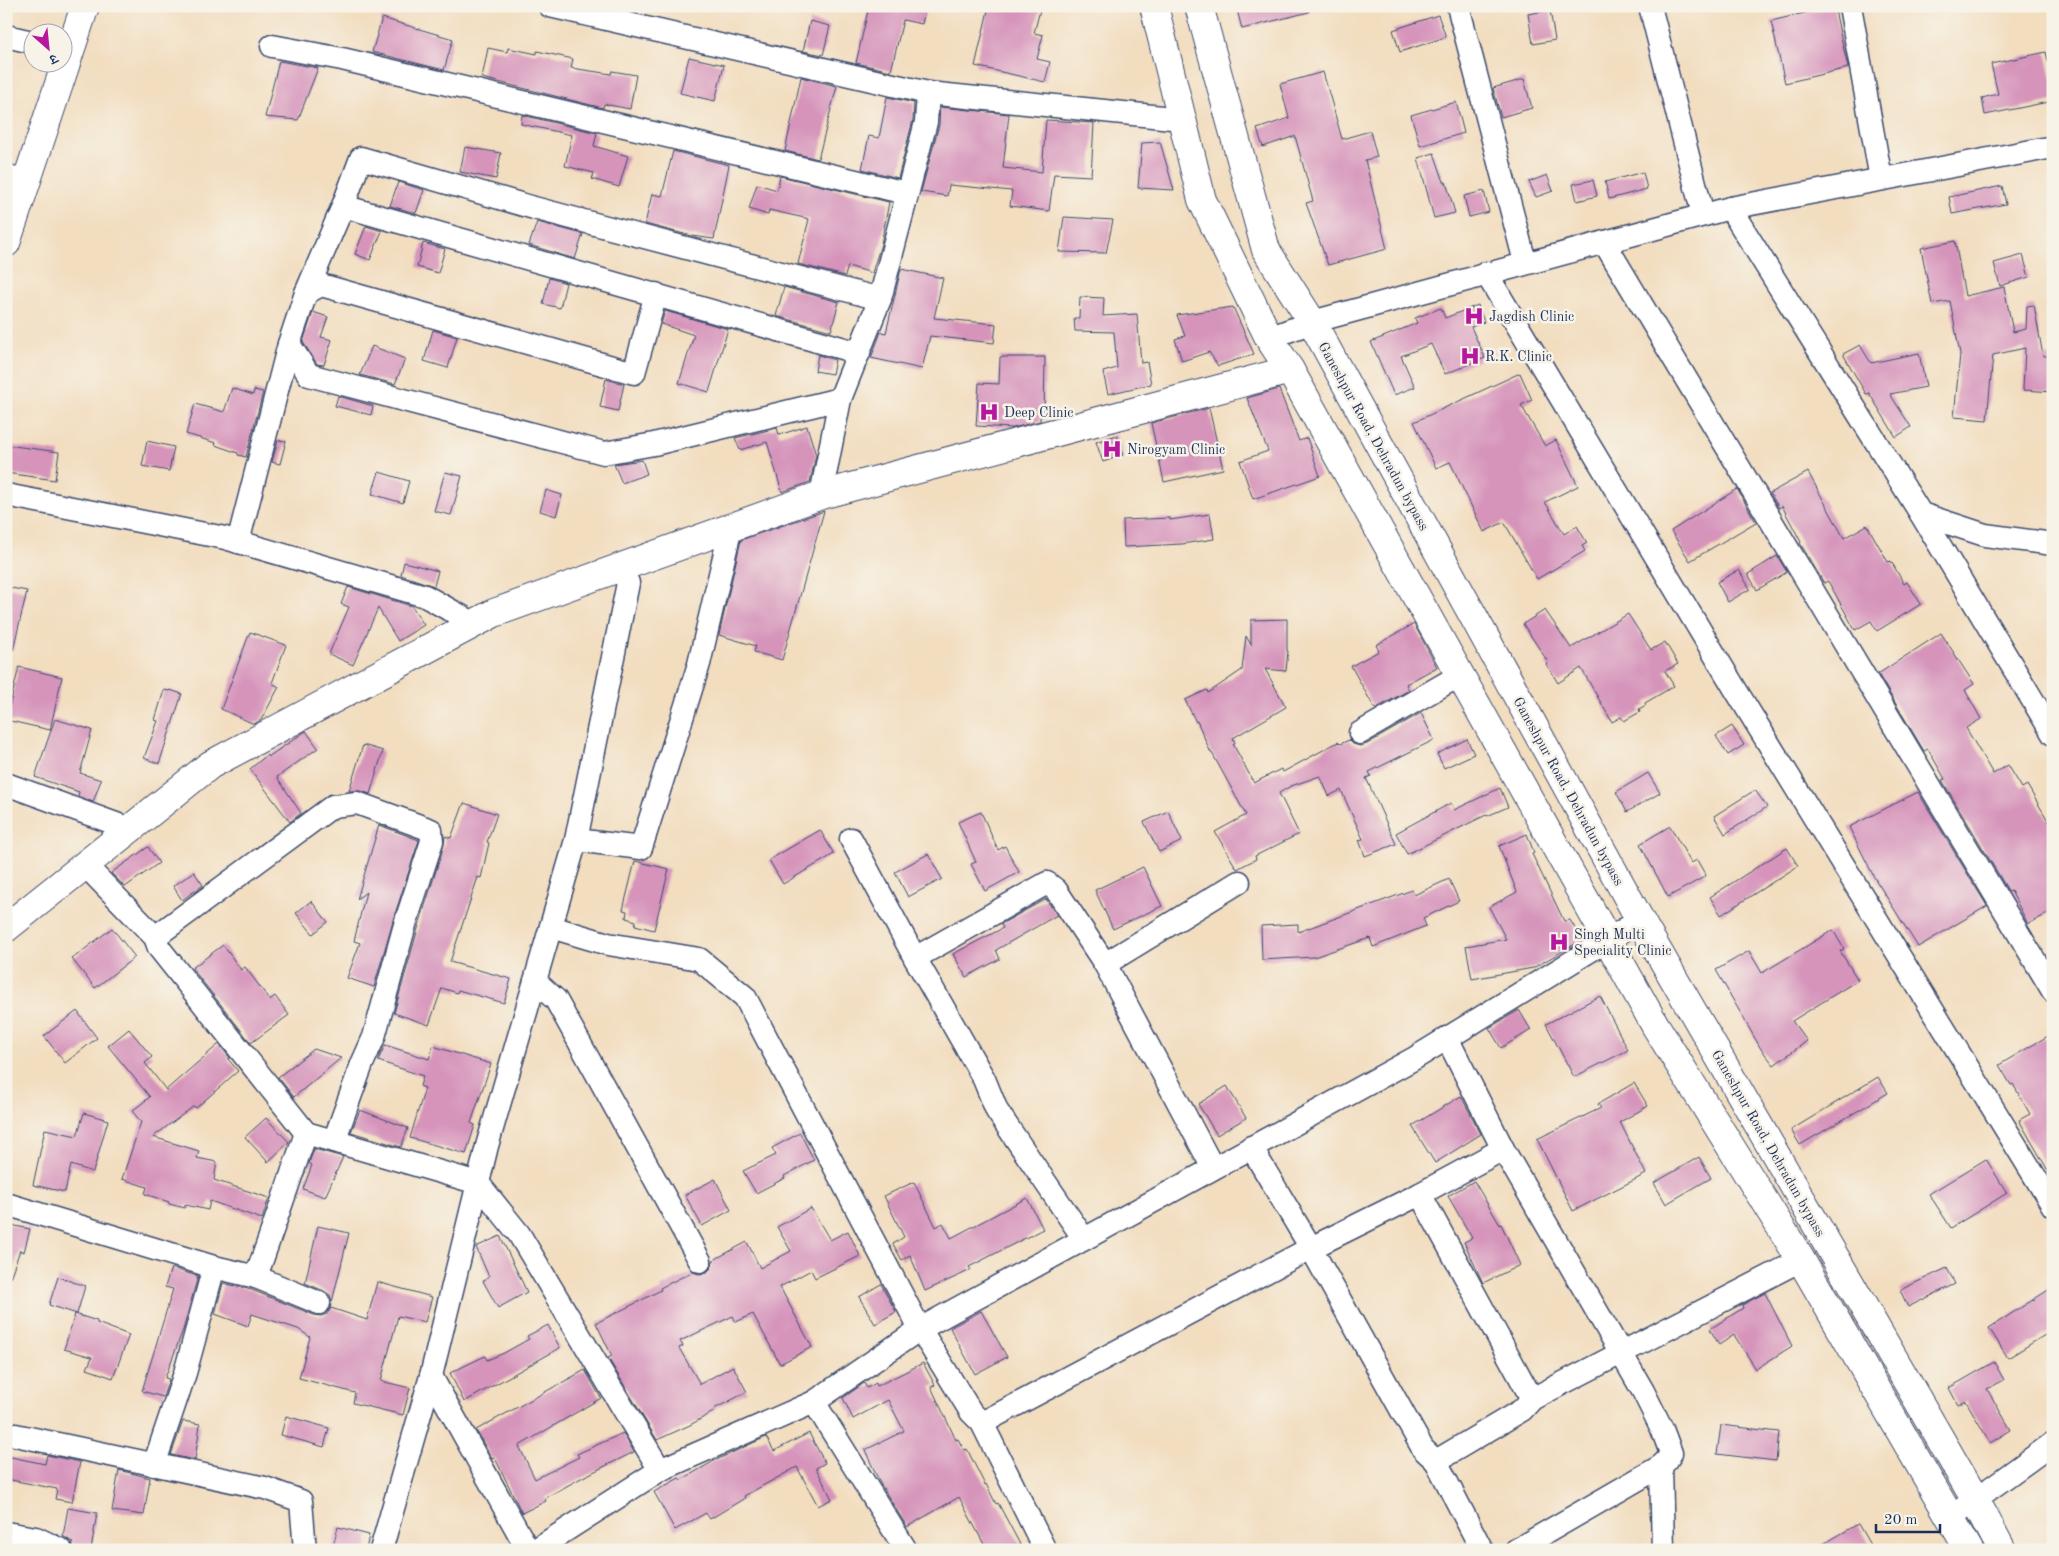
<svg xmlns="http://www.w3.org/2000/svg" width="2059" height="1556" font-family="'Old Standard TT','Noto Serif Devanagari',serif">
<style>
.building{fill:#d694bb}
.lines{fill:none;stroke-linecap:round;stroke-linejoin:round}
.minor-casing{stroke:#3b496d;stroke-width:25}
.tertiary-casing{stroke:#3b496d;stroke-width:30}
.primary-casing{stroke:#3b496d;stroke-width:30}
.minor{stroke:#fff;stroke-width:22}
.tertiary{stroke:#fff;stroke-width:28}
.primary{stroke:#fff;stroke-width:28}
.labels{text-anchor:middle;stroke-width:5;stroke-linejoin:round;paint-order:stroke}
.poi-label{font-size:14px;fill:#1b2f5e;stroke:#f7f3e8;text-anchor:start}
.street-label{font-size:14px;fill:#1b2f5e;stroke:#f7f3e8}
</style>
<rect width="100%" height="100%" fill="#f7f3e8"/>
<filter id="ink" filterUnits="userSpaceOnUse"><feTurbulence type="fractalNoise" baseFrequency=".02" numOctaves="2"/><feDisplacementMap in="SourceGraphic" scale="10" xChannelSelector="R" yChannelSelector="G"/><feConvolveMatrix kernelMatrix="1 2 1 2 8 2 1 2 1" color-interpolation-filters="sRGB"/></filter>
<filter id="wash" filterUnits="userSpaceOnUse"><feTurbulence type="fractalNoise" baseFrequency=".0096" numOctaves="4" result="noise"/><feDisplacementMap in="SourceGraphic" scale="20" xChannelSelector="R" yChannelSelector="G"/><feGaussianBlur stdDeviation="1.12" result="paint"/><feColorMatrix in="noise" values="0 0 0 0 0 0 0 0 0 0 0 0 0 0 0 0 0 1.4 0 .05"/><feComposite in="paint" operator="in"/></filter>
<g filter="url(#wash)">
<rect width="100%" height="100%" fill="#f2ddbf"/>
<g id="blocks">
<!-- building -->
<g class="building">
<path d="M869,6H926L922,24L903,20L891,71L856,63Z"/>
<path d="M989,6H1041L1034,33L1043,35L1037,59L1050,62L1045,82L975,66Z"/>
<path d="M1236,6H1308L1309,12L1242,29Z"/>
<path d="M1834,6L1848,68L1785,83L1771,21Z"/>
<path d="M1550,10L1555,40L1533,44L1528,14Z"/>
<path d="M1438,15L1446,37L1400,52L1393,30Z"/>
<path d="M382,18L453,39L444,70L372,52Z"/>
<path d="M810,21L830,26L823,55L803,51Z"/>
<path d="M488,48L507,52L508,48L537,54V51L573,59L571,68L611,74L612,71L636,75L630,109L604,104L603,108L482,78Z"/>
<path d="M2046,52L2053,84V101L1985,115L1982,98L1998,94L1991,64Z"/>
<path d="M689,57L724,65L715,101L680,93Z"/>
<path d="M279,61L318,68L298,120L265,117Z"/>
<path d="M1323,72L1342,139L1370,131L1377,157L1365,160L1387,249L1328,265L1306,203L1313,201L1295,136L1263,147L1257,129L1289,118L1280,84Z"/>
<path d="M801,77L837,86L818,159L785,151Z"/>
<path d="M1524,79L1532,108L1501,117L1493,88Z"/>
<path d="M887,97L914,103L913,120L898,178L862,169L869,136L879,138Z"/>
<path d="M1456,102L1464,133L1420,146L1411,115Z"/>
<path d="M940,107L1009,114L1003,168L1042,172L1046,120L1094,123L1091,176L1054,174L1049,211L1010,206L1012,191L949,185L947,196L921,192L939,125Z"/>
<path d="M522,115L597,133L594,146L628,156L619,187L592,179L594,173L565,166L572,135L521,124Z"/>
<path d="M1160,142L1174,190L1138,188L1142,143Z"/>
<path d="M465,147L501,153L496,179L460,172Z"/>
<path d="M673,151L729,165L714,239L692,236L645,224L652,194L662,196Z"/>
<path d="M1434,153L1444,182H1446L1455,213L1434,218L1418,158Z"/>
<path d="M1643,172L1647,189L1609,199L1605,182Z"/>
<path d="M1547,175L1553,191L1536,197L1529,182Z"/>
<path d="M780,176L889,202L881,244L872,273L848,266L845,276L798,264L809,219L769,210L768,215L749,209L757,184L777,190Z"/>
<path d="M1593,180L1597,196L1577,201L1573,184Z"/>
<path d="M398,182L424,190L416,213L390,206Z"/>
<path d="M2002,186L2006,204L1952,214L1949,197Z"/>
<path d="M1484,191L1489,212L1469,217L1464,196Z"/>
<path d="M1064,217L1113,220L1106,253L1059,252Z"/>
<path d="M537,222L583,234L575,259L529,245Z"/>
<path d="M366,226L382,231L370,260L355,254Z"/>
<path d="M1955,241L1965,296L2004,287L2013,332L2026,329L2027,306L2034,305L2043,356H2053V392L2023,390L2025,348L1993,355L1987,420L1954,417L1960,354L1950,301L1932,304L1921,248Z"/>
<path d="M423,243L445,249L438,273L417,267Z"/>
<path d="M2023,255L2029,277L2000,286L1994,263Z"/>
<path d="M901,269L943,278L934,318L996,324L994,343L930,336L922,369L871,358L881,332L886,333Z"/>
<path d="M549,278L566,283L560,308L543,304Z"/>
<path d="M784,287L839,302L831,331L776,316Z"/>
<path d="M1080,297L1104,298L1103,316L1137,314L1141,363L1147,362L1151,384L1108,394L1103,372L1117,368L1114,332L1075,331L1074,318H1079Z"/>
<path d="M1478,305L1484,322L1471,327L1485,358L1445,374L1431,344L1401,356L1415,387L1394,395L1371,342L1417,323L1415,318L1441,308L1445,318Z"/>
<path d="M1233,307L1254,354L1218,366L1209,352L1182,361L1175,339L1185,336L1177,315Z"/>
<path d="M665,311L728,329L709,392L679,383L694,335L661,324Z"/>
<path d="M313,312L328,317L321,337L332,340L324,365L317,364L303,342Z"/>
<path d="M433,330L457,337L448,368L424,361Z"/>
<path d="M1860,345L1871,363L1919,353L1926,387L1890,394L1911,427L1896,437L1869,393L1866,394L1843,354Z"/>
<path d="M372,346L405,359L395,384L360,375Z"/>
<path d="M818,355L835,360L832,374L815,371Z"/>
<path d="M1000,357H1045L1044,416L1040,417V421L1013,428L976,426L979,383L999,384Z"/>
<path d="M1520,373L1532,400L1521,405L1545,446L1556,440L1578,486L1545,502L1564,534L1577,526L1587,543L1582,546L1585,551L1537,579L1504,522L1484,532L1450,462L1436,468L1414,422Z"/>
<path d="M606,379L624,384L618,411L600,407Z"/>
<path d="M232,388L253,395L254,390L263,392L246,457L238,455V453L215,445L216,443L186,434L195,404L224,412Z"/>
<path d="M1279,389L1299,441L1307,438L1320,476L1253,499L1240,461L1268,451L1247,398Z"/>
<path d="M338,396L373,406L371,415L335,406Z"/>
<path d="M1209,408L1223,469L1164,482L1151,423Z"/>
<path d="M807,426L816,455L810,482L782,492L767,442L740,450L735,438L777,428L779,435Z"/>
<path d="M1117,435L1123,455L1103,462L1096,442Z"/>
<path d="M278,440L286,441L280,464L272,462Z"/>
<path d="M147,441L174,447L169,471L142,466Z"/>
<path d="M6,445L59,452L55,480L6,473Z"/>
<path d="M642,460L647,474L622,483L614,464Z"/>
<path d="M379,472L409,481L403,503L372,494Z"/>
<path d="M445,472L462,476L451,515L434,511Z"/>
<path d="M1808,472L1844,538L1867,525L1888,562L1891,561L1904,584L1907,582L1921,604L1877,631L1871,621L1855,630L1828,581L1824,583L1800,543L1801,542L1782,506L1779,508L1770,493Z"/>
<path d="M1737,489L1756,522L1690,561L1671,531Z"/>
<path d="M546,490L562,495L556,516L540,511Z"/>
<path d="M824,511L782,660L754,652L756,646L719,635L741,540Z"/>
<path d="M1210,514L1214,539L1182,544L1124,547L1123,520L1170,518V520Z"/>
<path d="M1777,556L1787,572L1757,590L1748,574Z"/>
<path d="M404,562L438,571L434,586L401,575Z"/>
<path d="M1739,570L1750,589L1728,602L1717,582Z"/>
<path d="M6,587L27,591L13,650H6Z"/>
<path d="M348,587L412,606L424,625L398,641L378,608L353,665L329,654L349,607L341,604Z"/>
<path d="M1545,610L1571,648L1628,614L1651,650L1665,642L1678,664L1665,671L1674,686L1645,703L1646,705L1639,709L1640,712L1624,721L1621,717L1612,722L1581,668L1558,683L1546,664L1548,662L1523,624Z"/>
<path d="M1287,619V651H1288L1286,671L1265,669L1286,707L1233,738L1235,743L1233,744L1254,783L1281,769L1283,772L1338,742L1340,744L1349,740L1353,744L1360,746L1367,744L1421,713L1434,740L1369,772L1371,776L1366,778L1396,844L1365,856L1359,840L1363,839L1341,790L1329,796L1320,776L1291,786L1279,793L1299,834L1255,856L1256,859L1237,869L1215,832L1246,815L1212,753H1211L1197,721L1196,722L1185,700L1207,690L1208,693L1242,670L1246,636L1251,645V620Z"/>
<path d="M1414,624L1437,667L1406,684L1409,690L1375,709L1351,666L1379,651L1376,645Z"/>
<path d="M250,632L286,645L272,683L279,687L261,720L254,724L221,709Z"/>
<path d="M1941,633L1974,684L1965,690L1981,719L1966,728L1993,774L2008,765L2022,788L2027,785L2053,829V911L2028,924L2011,891L2009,892L1942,780L1945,779L1928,749L1924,751L1878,674Z"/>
<path d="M19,667L62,677L50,730L6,720Z"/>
<path d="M164,690L169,691L170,690L182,694L159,764L144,758L158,721L155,720Z"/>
<path d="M55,719L92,730L80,773L101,780L93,802L78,796L79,792L35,777Z"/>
<path d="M1732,726L1744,745L1728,755L1716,736Z"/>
<path d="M306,731L318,748L277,777L301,813L290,822L250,769L267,755L268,757Z"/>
<path d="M1467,739L1474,754L1444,768L1437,754Z"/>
<path d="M363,745L383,751L370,794L361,791H349Z"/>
<path d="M1648,773L1660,793L1627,812L1616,792Z"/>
<path d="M1500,788L1508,807L1487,816L1486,815L1407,854L1396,833L1451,803L1454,810Z"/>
<path d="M1755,790L1767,807L1725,834L1714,816Z"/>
<path d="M1918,792L1987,906L1918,947L1874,877L1849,827Z"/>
<path d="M464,803L497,814L487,842L489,843L481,878L478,877L450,962L511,979L504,1003L458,990L457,993L442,988L429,1025L394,1013L419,925L444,845L445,836L451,838Z"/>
<path d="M1168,811L1182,841L1159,852L1144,822Z"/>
<path d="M981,812L998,850L1005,846L1019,872L985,891L971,864L976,862L958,822Z"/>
<path d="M379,825L419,840L394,917L374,987L347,978L360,943L354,941L366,892L357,899Z"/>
<path d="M1670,826L1691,863L1697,860L1706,876L1668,897L1640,844Z"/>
<path d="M820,830L834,854L783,884L769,860Z"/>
<path d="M1527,834L1534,853L1532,854L1564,921L1570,920L1582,940L1533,968L1472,979L1466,946L1506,939L1489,907L1517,892L1499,846Z"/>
<path d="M148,847L159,863L125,887L111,873Z"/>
<path d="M1787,848L1798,866L1721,915L1710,897Z"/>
<path d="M928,854L942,879L908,897L895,872Z"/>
<path d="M635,861L669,869L654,930L635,925L636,921L626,918L627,911L623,910Z"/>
<path d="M1143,867L1162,906L1113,929L1095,890Z"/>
<path d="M194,872L203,885L182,900L173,886Z"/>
<path d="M1449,879L1459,901L1423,918L1426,926L1373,947L1370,938L1314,957L1262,960L1261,926L1298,924V932L1412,890L1414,895Z"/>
<path d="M1046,899L1057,915L996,950L1000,959L966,977L953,954L1003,928L1001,924Z"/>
<path d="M311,901L328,922L313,934L296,913Z"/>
<path d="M112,928L135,957L95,988L72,959Z"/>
<path d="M1833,930L1844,949L1840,951L1858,980L1792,1021L1807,1041L1774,1065L1761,1049L1716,970L1749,951L1762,973Z"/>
<path d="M223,945L241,970L245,967L270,1000L275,996L289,1015L251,1043L192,968Z"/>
<path d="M1600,996L1628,1050L1574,1077L1546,1024Z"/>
<path d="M1519,1010L1531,1030L1501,1048L1489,1028Z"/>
<path d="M77,1011L97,1038L65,1063L44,1036Z"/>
<path d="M129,1029L152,1057L145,1063L166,1090L219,1044L230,1058L228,1059L238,1071L196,1108L194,1106L153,1137L199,1151L197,1158L217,1162L214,1180L269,1198L262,1219L210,1201L208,1210L185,1205V1208L169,1204V1202L145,1194L147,1187L122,1179L141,1122L132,1111L150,1097L108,1046Z"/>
<path d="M2053,1033V1179L2019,1120L2030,1114L2013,1084L2011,1085L1999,1065Z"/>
<path d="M385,1045L429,1059L433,1046L491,1064L471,1123L475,1125L466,1154L410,1138L425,1088L420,1086L423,1076L378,1061Z"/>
<path d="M314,1049L341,1058L294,1097L278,1077Z"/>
<path d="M1878,1077L1888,1093L1800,1145L1791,1130Z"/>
<path d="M1634,1083L1648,1106L1620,1122L1646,1174L1573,1211L1537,1139L1601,1108L1598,1104Z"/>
<path d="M1227,1086L1246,1118L1217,1135L1198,1104Z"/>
<path d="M1461,1096L1481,1134L1435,1163L1412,1126Z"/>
<path d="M360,1110L408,1128L401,1147L351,1132Z"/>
<path d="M84,1113L108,1120L93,1172L71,1165L65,1192L33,1185L45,1129L77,1136Z"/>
<path d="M266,1118L289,1142L268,1162L245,1137Z"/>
<path d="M800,1133L814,1160L784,1176L785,1178L756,1193L743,1171L776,1155L772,1148Z"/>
<path d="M314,1149L343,1157L325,1197L303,1189L312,1165L309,1163Z"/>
<path d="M1699,1157L1711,1178L1666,1204L1654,1183Z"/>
<path d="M1986,1159L2007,1193L1951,1228L1929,1194Z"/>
<path d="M715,1179L731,1210L702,1226L685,1195Z"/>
<path d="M1474,1181L1500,1225L1501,1224L1520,1265L1483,1283L1464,1242L1472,1238L1448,1196Z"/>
<path d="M914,1182L936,1227L943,1223L951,1238L1027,1198L1043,1229L969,1267L971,1270L925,1291L910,1255L902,1260L893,1244L904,1237L884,1196Z"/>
<path d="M811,1208L830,1240L848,1231L860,1256L815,1278L811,1270L780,1287L812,1347L780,1364L753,1314L736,1322L733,1316L680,1341L683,1346L679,1348L700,1384L733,1366L747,1392L714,1409L715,1411L690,1425L657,1440L608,1358L612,1356L596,1323L636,1303L661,1290L660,1288L692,1272L699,1274L706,1273L711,1268L713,1261L719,1257L747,1242L760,1268L791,1251L777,1227Z"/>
<path d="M6,1224L30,1229L24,1252L20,1250L9,1281L6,1280Z"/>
<path d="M318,1226L349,1233L332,1302L330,1295L324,1291L305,1283Z"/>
<path d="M500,1236L527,1292L498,1308L483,1281L489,1277L476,1247Z"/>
<path d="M171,1268L198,1276L183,1330L165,1378L169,1379L163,1397L142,1391L173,1289L165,1287Z"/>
<path d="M1947,1268L1955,1284L1908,1307L1900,1290Z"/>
<path d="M58,1277L85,1286L77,1314L49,1305Z"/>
<path d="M377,1282L432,1297L425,1322L398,1316L381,1381L410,1388L403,1415L353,1403L355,1393L299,1378L310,1337L298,1329L252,1314L248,1326L215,1314L223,1283L252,1290L314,1315L321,1316L327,1314L331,1308L367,1320Z"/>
<path d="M881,1284L896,1312L875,1324L859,1297Z"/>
<path d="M2053,1287V1330L2008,1358L1989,1328Z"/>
<path d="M1765,1293L1792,1346L1756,1369L1734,1335L1719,1345L1710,1329L1743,1308L1742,1305Z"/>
<path d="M981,1311L1007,1357L975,1374L950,1328Z"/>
<path d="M75,1314L97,1321V1323L129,1335L113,1378L87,1369L92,1357L64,1349Z"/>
<path d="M548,1325L560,1348L464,1402L450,1373L485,1356L487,1360L504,1353L529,1339L527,1336Z"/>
<path d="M1994,1362L2004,1380L1987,1389L2011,1430L1990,1443L1966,1401L1958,1405L1949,1388Z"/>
<path d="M923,1363L935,1385L931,1387L956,1440L958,1439L964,1450L967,1449L985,1485L986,1484L996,1504L998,1503L1023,1550H987L959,1497L907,1527L880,1483L865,1450L904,1431L888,1400L853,1419L843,1398L864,1383L867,1388L876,1383L877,1386Z"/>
<path d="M585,1370L601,1398L519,1446L535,1479L579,1457L577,1454L623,1433L634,1452L583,1477L545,1498L546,1501L522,1513L495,1458L492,1459L476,1430Z"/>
<path d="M286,1416L329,1428L324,1447L281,1435Z"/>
<path d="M183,1421L200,1424L195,1460L171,1455Z"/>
<path d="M1721,1425L1779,1432L1776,1461L1717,1454Z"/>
<path d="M809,1433L825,1463L816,1468L832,1499L818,1506L797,1467L744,1496L745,1498L710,1519L706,1513L675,1530L654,1492L679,1478L681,1480L714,1461L766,1437L774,1451Z"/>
<path d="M47,1455L80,1462L72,1502L55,1499L57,1489L6,1479V1456L45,1464Z"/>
<path d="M119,1470L150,1478L144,1515L112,1511Z"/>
<path d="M68,1508L97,1513L91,1550H74L72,1542L63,1536Z"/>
<path d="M1858,1524L1873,1550H1813Z"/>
<path d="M338,1527L369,1535L366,1550H332Z"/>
</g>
</g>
</g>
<g filter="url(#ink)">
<use href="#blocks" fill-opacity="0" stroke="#3b496d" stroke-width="1"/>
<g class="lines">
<defs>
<g id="minor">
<path d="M550,6L928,93L1182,119"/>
<path d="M1458,6L1525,262"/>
<path d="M1650,6L1703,215"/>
<path d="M1850,6L1881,179"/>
<path d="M6,36L32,42"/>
<path d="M272,46L342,59L906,193"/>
<path d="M6,175L26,183"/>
<path d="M343,206L859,353"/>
<path d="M1730,208L2053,147"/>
<path d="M1604,242L2053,991"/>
<path d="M1486,273L1737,692L2053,1206"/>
<path d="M306,293L343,206L361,158L534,208L880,299"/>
<path d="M656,294L634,373L321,285L306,293L289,344L309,375L604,453L654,444L840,399L880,299L926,122L928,93"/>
<path d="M1269,338L1312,322L1730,208L1921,514L1985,535L2053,544"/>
<path d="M6,495L225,538L425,596L475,624"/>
<path d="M821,495L840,399"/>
<path d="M1921,514L2053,734"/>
<path d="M238,542L289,344"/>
<path d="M1360,733L1460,675"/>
<path d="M6,784L130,829"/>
<path d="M851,839L915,958L984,1079L997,1111L1084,1239"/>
<path d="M576,840L628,583L620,568"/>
<path d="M85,865L155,937L159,948L306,1133L478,1183L519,1234L660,1470"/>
<path d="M551,927L608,944L699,959L745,997L920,1329L971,1412L982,1423L1045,1550"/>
<path d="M155,937L333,806L357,803L431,830L432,841L406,921L374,1037L362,1064L334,1141"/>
<path d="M915,958L1047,883L1056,890L1105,964L1213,1168"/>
<path d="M1105,964L1239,882"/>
<path d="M535,981L556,1000L700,1261"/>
<path d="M1447,1038L1503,1149L1643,1391L1662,1429L1671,1453L1667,1460L1661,1466L1516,1550"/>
<path d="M1251,1147L1311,1248L1423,1449L1436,1461L1482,1550"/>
<path d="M1420,1194L1532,1399"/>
<path d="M6,1204L214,1267L256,1277L319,1303"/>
<path d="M256,1277L306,1133"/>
<path d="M431,1376L528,1550"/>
<path d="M814,1402L906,1550"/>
<path d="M982,1423L1311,1248L1420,1194L1503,1149"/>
<path d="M6,1433L265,1488L301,1501L305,1550"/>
<path d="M1436,1461L1522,1410L1532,1399L1801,1260"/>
<path d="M154,1465L185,1373L214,1267"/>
<path d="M1661,1466L1663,1550"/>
<path d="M1951,1517L2053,1443"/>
<path d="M6,1533L36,1538L61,1550"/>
<path d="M381,1550L431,1376L487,1146L576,840L641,848L699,664L731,527"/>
<path d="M535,1550L660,1470L814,1402L920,1329L1415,1058L1640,920"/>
</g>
<g id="tertiary">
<path d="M6,243L85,6"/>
<path d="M6,928L210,765L494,613L821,495L1290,370"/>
</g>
<g id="primary">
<path d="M1154,6L1202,200L1269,338L1290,370L1655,1025L1801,1260L1969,1550"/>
<path d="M1199,6L1266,250L1312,322L1645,929L1975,1499L2002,1550"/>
</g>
</defs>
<!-- minor casing -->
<use href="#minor" class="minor-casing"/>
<!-- tertiary casing -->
<use href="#tertiary" class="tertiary-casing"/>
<!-- primary casing -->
<use href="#primary" class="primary-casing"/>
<!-- minor -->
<use href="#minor" class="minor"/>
<!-- tertiary -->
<use href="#tertiary" class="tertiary"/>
<!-- primary -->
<use href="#primary" class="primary"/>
</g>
</g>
<!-- icons -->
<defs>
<symbol id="hospital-bare" viewBox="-9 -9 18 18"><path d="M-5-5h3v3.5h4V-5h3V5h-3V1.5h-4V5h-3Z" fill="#b5179e" stroke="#f7f3e8" stroke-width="2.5" paint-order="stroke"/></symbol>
</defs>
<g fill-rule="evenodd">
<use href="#hospital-bare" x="1460" y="302" width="28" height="28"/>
<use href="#hospital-bare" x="1456" y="342" width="28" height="28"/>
<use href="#hospital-bare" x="975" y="398" width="28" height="28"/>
<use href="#hospital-bare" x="1098" y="435" width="28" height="28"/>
<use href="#hospital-bare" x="1545" y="928" width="28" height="28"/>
</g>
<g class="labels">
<!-- poi labels -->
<g class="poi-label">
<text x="1489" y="321">Jagdish Clinic</text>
<text x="1485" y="361">R.K. Clinic</text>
<text x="1004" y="417">Deep Clinic</text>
<text x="1127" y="454">Nirogyam Clinic</text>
<text x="1574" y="939">Singh Multi<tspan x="1574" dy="16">Speciality Clinic</tspan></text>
</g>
<!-- street labels -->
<g class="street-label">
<text transform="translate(1374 436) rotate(61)" y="5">Ganeshpur Road, Dehradun bypass</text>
<text transform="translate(1569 791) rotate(61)" y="5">Ganeshpur Road, Dehradun bypass</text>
<text transform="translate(1769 1143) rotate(60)" y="5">Ganeshpur Road, Dehradun bypass</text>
</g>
</g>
<!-- margin -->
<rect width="2059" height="1556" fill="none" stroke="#f7f3e8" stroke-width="25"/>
<!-- north arrow -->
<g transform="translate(48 48) rotate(153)"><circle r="24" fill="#f7f3e8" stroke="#9fa5b1"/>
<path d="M0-4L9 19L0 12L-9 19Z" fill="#b5179e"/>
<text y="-8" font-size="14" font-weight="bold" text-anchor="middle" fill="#1b2f5e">उ</text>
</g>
<!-- scale -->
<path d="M1876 1524v8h64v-8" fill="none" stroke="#1b2f5e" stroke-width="2.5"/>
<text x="1884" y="1524" font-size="15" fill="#1b2f5e" stroke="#f7f3e8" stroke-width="4" paint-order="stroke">20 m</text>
</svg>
